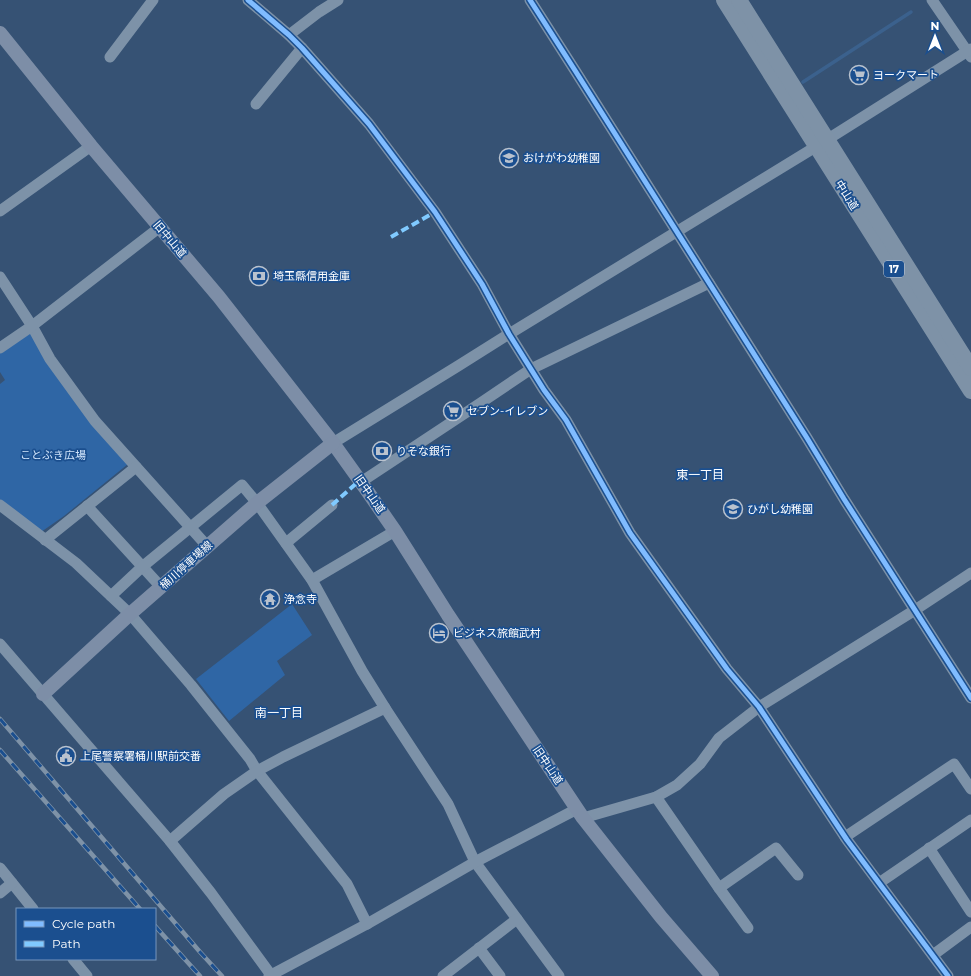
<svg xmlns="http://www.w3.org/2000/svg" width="971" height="976" font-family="Montserrat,'Noto Sans JP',sans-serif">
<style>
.green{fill:#2f66a5}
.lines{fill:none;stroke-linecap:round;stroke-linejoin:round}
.stream{stroke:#3b618d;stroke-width:3.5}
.minor{stroke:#7d92a8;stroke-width:11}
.major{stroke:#7d8ea7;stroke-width:14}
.highway{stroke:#7e92a7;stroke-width:16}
.rail-casing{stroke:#7e92a7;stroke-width:4.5}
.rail{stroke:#1b4f8f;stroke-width:3;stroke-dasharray:9;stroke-linecap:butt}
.quiet{stroke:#80caff;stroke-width:4;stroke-dasharray:8 4;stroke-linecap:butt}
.cycleway-casing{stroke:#1b4f8f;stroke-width:8}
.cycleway{stroke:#80bcff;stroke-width:5}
.labels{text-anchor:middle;stroke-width:3.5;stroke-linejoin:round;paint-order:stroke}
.shield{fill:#1b4f8f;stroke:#bbcadd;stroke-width:1}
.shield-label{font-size:10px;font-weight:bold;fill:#fff}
.poi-label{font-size:11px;fill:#fff;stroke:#1b4f8f;text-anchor:start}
.street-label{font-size:11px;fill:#fff;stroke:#1b4f8f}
.park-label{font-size:11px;fill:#cfe3fa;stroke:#1b4f8f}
.neighbourhood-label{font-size:12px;fill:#fff;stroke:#1b4f8f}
</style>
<rect width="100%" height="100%" fill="#365274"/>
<!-- green -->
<g class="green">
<path d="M31,332L128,464L64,516L41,532L0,500V384L5,380L0,372V353Z"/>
<path d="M292,604L312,635L277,661L285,675L229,721L196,679Z"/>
</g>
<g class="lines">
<!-- stream -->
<path class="stream" d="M803,82L911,12"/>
<!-- minor -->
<g class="minor">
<path d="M248,0L289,35L302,48L369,124L435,212L482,284L509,334L544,390L566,420L630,533L727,669L759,707L847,840L948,976"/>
<path d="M530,0L576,72L807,438L844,499L971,698"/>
<path d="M932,0L971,57"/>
<path d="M289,35L319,12L338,0"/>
<path d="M110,57L153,0"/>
<path d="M256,104L302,48"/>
<path d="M0,211L91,146"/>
<path d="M0,277L32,326L50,359L95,421L207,546"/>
<path d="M0,348L32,326L160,227"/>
<path d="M333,443L458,366L509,334L817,146L971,49"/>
<path d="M361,482L482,402L531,369L709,283"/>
<path d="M0,505L76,563L130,614L191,685L250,759L257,771L347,884L367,924"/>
<path d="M87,506L161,587"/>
<path d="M45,540L136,467"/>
<path d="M286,543L332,505"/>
<path d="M312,580L395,531"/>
<path d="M111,596L142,567L242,485L257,503L312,580L362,671L385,708L448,804L475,862L559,976"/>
<path d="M0,644L125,789L170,841L211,893L271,975"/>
<path d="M656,797L719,888L748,928"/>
<path d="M583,818L656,797L677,785L700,764L719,738L759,707L915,610L971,573"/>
<path d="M845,837L954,764L971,789"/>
<path d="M170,841L224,794L257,771L283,757L385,708"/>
<path d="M929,848L971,912"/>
<path d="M0,868L33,909"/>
<path d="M879,883L971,820"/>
<path d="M719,888L776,848L798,875"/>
<path d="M0,893L12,883"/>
<path d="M479,948L500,976"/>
<path d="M933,955L971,927"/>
<path d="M73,959L87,976"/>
<path d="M269,976L367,924L475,862L577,809"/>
<path d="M443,976L517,919"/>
</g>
<!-- major -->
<g class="major">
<path d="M0,33L91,146L219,297L333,443L368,492L395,531L448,615L583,818L661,917L712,976"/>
<path d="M43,694L130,614L257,503L333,443"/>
</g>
<!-- highway -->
<g class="highway">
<path d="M724,0L971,391"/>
<path d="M739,0L971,368"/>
</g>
<defs>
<g id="rail">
<path d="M0,719L200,952L222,976"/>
<path d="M0,750L140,909"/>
<path d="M155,926L200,976"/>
</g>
</defs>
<!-- rail casing -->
<use href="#rail" class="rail-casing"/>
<!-- rail -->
<use href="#rail" class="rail"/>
<!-- quiet -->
<g class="quiet">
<path d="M391,237L435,212"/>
<path d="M332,505L360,480"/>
</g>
<defs>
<g id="cycleway">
<path d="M248,0L289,35L302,48L369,124L435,212L482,284L509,334L544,390L566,420L630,533L727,669L759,707L847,840L948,976"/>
<path d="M530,0L576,72L807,438L844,499L971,698"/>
</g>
</defs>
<!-- cycleway casing -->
<use href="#cycleway" class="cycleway-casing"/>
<!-- cycleway -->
<use href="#cycleway" class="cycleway"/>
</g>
<!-- icons -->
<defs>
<symbol id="supermarket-ring" viewBox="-11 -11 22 22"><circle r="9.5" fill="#1b4f8f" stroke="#b9c2ce" stroke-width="1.5"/><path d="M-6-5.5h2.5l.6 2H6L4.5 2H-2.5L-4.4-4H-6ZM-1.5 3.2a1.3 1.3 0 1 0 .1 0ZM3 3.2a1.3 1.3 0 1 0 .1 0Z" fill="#b9c2ce"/></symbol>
<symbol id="school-ring" viewBox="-11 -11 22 22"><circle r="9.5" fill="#1b4f8f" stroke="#b9c2ce" stroke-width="1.5"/><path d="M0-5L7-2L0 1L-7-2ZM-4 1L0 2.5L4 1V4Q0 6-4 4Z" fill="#b9c2ce"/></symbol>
<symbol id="bank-ring" viewBox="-11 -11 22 22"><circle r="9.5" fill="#1b4f8f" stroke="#b9c2ce" stroke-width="1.5"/><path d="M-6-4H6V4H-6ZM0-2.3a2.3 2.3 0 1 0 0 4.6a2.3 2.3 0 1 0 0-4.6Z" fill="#b9c2ce"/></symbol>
<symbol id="temple-ring" viewBox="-11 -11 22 22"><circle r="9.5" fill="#1b4f8f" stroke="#b9c2ce" stroke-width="1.5"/><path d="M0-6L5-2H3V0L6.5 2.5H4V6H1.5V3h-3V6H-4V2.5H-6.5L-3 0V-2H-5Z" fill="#b9c2ce"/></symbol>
<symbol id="hotel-ring" viewBox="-11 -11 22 22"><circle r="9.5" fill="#1b4f8f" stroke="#b9c2ce" stroke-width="1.5"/><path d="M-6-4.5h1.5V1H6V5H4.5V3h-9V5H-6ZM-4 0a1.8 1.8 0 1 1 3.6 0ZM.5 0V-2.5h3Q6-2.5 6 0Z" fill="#b9c2ce"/></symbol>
<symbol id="civic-ring" viewBox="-11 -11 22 22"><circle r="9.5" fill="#1b4f8f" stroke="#b9c2ce" stroke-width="1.5"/><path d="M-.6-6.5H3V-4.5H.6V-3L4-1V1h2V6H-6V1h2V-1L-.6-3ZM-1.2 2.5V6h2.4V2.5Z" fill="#b9c2ce"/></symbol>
</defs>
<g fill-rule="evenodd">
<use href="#supermarket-ring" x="848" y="64" width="22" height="22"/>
<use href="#school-ring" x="498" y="147" width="22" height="22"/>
<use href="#bank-ring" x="248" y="265" width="22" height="22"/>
<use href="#supermarket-ring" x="442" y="400" width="22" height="22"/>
<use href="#bank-ring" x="371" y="440" width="22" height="22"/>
<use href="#school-ring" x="722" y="498" width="22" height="22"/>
<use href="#temple-ring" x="259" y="588" width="22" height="22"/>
<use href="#hotel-ring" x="428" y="622" width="22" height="22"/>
<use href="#civic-ring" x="55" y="745" width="22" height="22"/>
</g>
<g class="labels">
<!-- shield labels -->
<rect class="shield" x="884" y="261" width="20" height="16" rx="3"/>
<g class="shield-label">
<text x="894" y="273">17</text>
</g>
<!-- poi labels -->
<g class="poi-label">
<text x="873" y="79">ヨークマート</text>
<text x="523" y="162">おけがわ幼稚園</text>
<text x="273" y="280">埼玉縣信用金庫</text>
<text x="467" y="415">セブン-イレブン</text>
<text x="396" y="455">りそな銀行</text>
<text x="747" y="513">ひがし幼稚園</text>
<text x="284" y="603">浄念寺</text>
<text x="453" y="637">ビジネス旅館武村</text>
<text x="80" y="760">上尾警察署桶川駅前交番</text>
</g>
<!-- street labels -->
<g class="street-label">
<text transform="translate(847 195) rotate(58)" y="4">中山道</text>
<text transform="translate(170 239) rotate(50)" y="4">旧中山道</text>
<text transform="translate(370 494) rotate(55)" y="4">旧中山道</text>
<text transform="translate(186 565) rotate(-42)" y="4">桶川停車場線</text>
<text transform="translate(548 765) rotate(56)" y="4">旧中山道</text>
</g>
<!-- park labels -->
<g class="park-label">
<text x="53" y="459">ことぶき広場</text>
</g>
<!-- neighbourhood labels -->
<g class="neighbourhood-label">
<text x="700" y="479">東一丁目</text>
<text x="279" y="717">南一丁目</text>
</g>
</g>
<!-- legend -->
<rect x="16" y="908" width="140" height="52" fill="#1b4f8f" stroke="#7695bc"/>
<rect x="24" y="921" width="20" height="6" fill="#80bcff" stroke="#7695bc"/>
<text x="52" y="928" font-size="12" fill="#ffffff">Cycle path</text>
<rect x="24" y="941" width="20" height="6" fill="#80caff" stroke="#7695bc"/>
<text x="52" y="948" font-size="12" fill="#ffffff">Path</text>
<!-- north arrow -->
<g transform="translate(935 36)" stroke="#1b4f8f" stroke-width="3" paint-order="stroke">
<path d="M0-3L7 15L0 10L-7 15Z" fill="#ffffff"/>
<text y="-6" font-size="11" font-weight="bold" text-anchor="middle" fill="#ffffff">N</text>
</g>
</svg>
